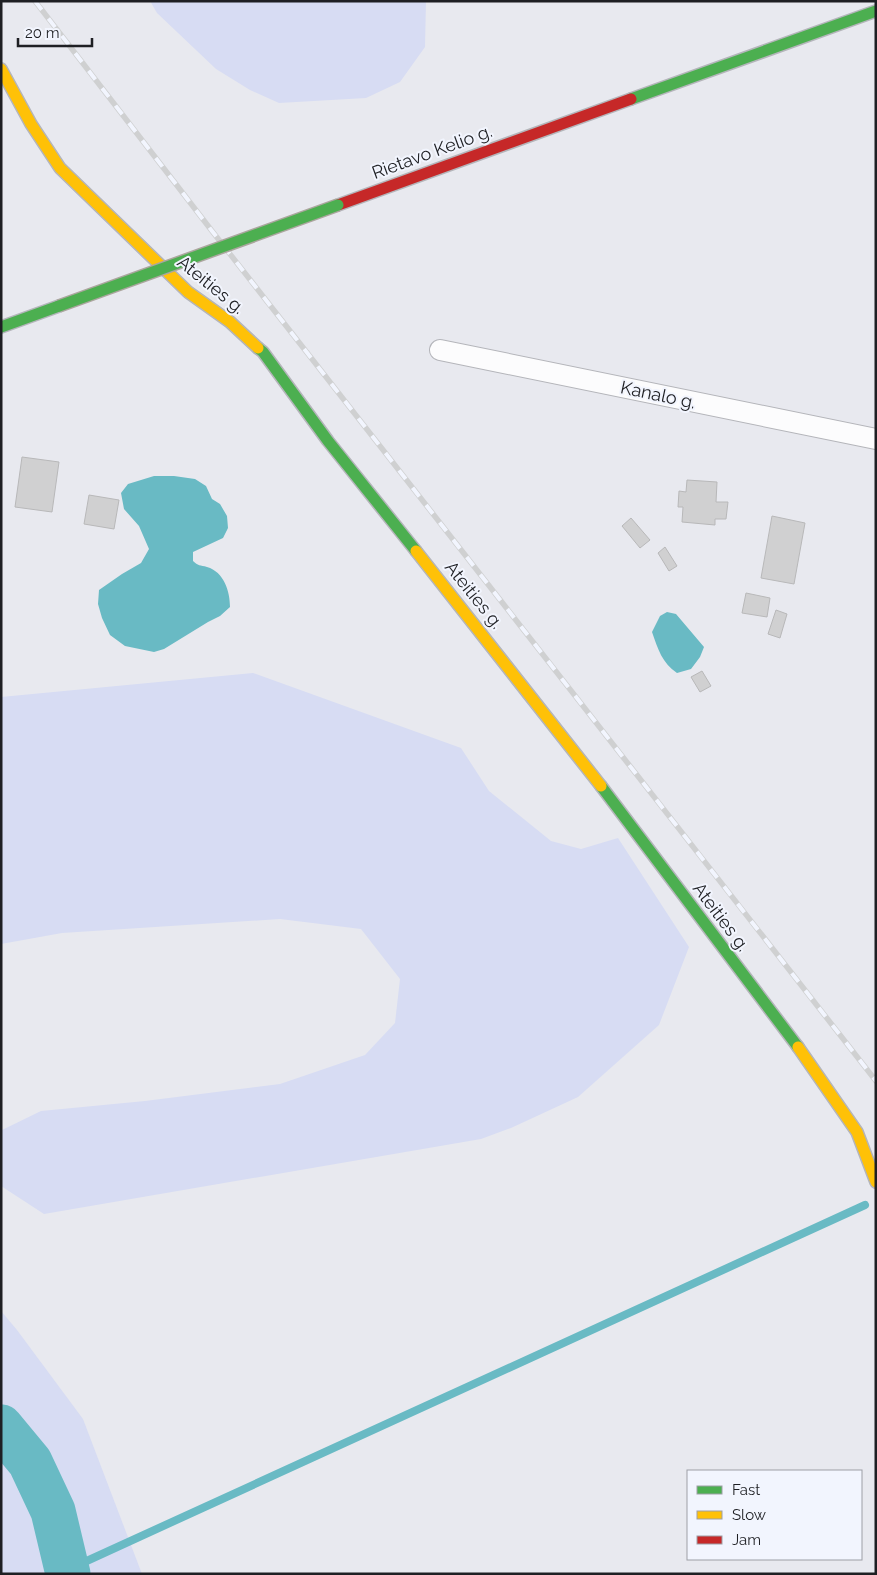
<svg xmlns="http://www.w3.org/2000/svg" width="877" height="1575" font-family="Raleway,sans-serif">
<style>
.green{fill:#d7dcf3}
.water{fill:#69bac4}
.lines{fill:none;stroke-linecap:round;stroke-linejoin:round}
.stream{stroke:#69bac4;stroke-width:8}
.river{stroke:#69bac4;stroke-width:45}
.building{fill:#d0d0d1;stroke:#b8b8b9}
.street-casing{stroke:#b4b5ba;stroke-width:22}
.fast-casing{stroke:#b4b5ba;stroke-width:14}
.slow-casing{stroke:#b4b5ba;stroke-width:14}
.jam-casing{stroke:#b4b5ba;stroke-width:14}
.street{stroke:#fcfcfd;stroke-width:20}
.fast{stroke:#4caf50;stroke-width:11}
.slow{stroke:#ffc107;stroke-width:11}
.jam{stroke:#c62828;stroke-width:11}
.rail-casing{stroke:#cfd0d1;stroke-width:5.5}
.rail{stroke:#f2f5fe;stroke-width:4;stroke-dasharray:11;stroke-linecap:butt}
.fast-bridge-casing{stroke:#aba69e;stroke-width:14;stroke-linecap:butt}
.fast-bridge{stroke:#4caf50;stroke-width:11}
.labels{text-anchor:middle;stroke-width:4;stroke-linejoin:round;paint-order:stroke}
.street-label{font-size:18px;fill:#1e1f23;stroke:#f2f5fe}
</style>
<rect width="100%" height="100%" fill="#e8e9ef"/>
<!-- green -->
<g class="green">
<path d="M150,1H426L425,47L400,82L366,98L279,103L250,90L216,69L157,13Z"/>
<path d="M253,673L461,748L489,791L551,841L581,849L618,838L689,947L659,1025L578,1097L511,1128L481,1139L44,1214L1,1186L2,1130L41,1111L145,1101L280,1084L365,1055L395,1023L400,979L361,929L280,919L62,933L1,944V697Z"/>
<path d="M1,1311L17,1330L83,1419L142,1574H1Z"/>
</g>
<!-- water -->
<g class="water">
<path d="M154,476H174L195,479L206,486L212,499L220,504L227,516L228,528L223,538L193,552V561C198,566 200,565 207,567C224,572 230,591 230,607L220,616L208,622L164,649L154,652L125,646L110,635L102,618L98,604L99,590L122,574L141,563L149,549L139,526L124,509L121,493L128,484Z"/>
<path d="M667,612L676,614L704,647L700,657L691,669L677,673C662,663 658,649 652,632L660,616Z"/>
</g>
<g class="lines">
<!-- stream -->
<path class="stream" d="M67,1570L865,1205"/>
<!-- river -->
<path class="river" d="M1,1427L30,1462L53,1511L68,1574"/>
</g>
<!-- building -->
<g class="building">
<path d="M22,457L59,462L52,512L15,507Z"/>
<path d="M687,480L717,482L716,502H728L726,519H715V525L682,522L683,507H678L679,491L686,492Z"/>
<path d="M89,495L119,500L114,529L84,524Z"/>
<path d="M772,516L805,523L794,584L761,578Z"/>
<path d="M631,518L650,540L640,548L622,526Z"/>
<path d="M665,547L677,566L669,571L658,553Z"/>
<path d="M746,593L770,598L767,617L742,613Z"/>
<path d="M776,610L787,614L780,638L768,634Z"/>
<path d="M702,671L711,686L700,692L691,677Z"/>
</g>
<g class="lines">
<defs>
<path id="street" d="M440,350L876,439"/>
<g id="fast">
<path d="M631,99L876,11"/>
<path d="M1,327L59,306"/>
<path d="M258,348L263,352L328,441L416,551"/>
<path d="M601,786L798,1047"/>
</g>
<g id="slow">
<path d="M1,69L31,124L60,168L188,292L230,322L258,348"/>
<path d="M416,551L601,786"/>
<path d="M798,1047L857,1132L876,1182"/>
</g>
<path id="jam" d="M338,205L631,99"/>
</defs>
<!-- street casing -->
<use href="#street" class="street-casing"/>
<!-- fast casing -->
<use href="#fast" class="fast-casing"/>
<!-- slow casing -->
<use href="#slow" class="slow-casing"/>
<!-- jam casing -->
<use href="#jam" class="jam-casing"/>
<!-- street -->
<use href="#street" class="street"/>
<!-- fast -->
<use href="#fast" class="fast"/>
<!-- slow -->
<use href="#slow" class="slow"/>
<!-- jam -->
<use href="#jam" class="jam"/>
<defs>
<path id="rail" d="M35,1L212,231L876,1081"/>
</defs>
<!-- rail casing -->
<use href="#rail" class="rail-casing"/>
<!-- rail -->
<use href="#rail" class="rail"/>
<defs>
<path id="fast-bridge" d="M59,306L338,205"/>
</defs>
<!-- fast-bridge casing -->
<use href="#fast-bridge" class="fast-bridge-casing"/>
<!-- fast-bridge -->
<use href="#fast-bridge" class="fast-bridge"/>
</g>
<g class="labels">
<!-- street labels -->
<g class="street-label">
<text transform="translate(432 152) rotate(-20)" y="6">Rietavo Kelio g.</text>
<text transform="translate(211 285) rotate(39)" y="6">Ateities g.</text>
<text transform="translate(658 395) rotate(12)" y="6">Kanalo g.</text>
<text transform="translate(474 595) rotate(51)" y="6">Ateities g.</text>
<text transform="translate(721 917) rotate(53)" y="6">Ateities g.</text>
</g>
</g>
<!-- border -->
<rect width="877" height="1575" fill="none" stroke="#1e1f23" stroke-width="5"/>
<!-- legend -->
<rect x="687" y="1470" width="175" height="90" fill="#f2f5fe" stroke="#9d9fa6"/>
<rect x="697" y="1486" width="25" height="8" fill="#4caf50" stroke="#9d9fa6"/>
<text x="732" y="1495" font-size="15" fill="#1e1f23">Fast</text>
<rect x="697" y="1511" width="25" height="8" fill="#ffc107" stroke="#9d9fa6"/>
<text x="732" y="1520" font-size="15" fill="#1e1f23">Slow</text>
<rect x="697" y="1536" width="25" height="8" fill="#c62828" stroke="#9d9fa6"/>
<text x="732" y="1545" font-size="15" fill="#1e1f23">Jam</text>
<!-- scale -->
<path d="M18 38v8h74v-8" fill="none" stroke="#1e1f23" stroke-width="2.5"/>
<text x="25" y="38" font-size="15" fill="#1e1f23" stroke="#f2f5fe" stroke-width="4" paint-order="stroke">20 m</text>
</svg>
